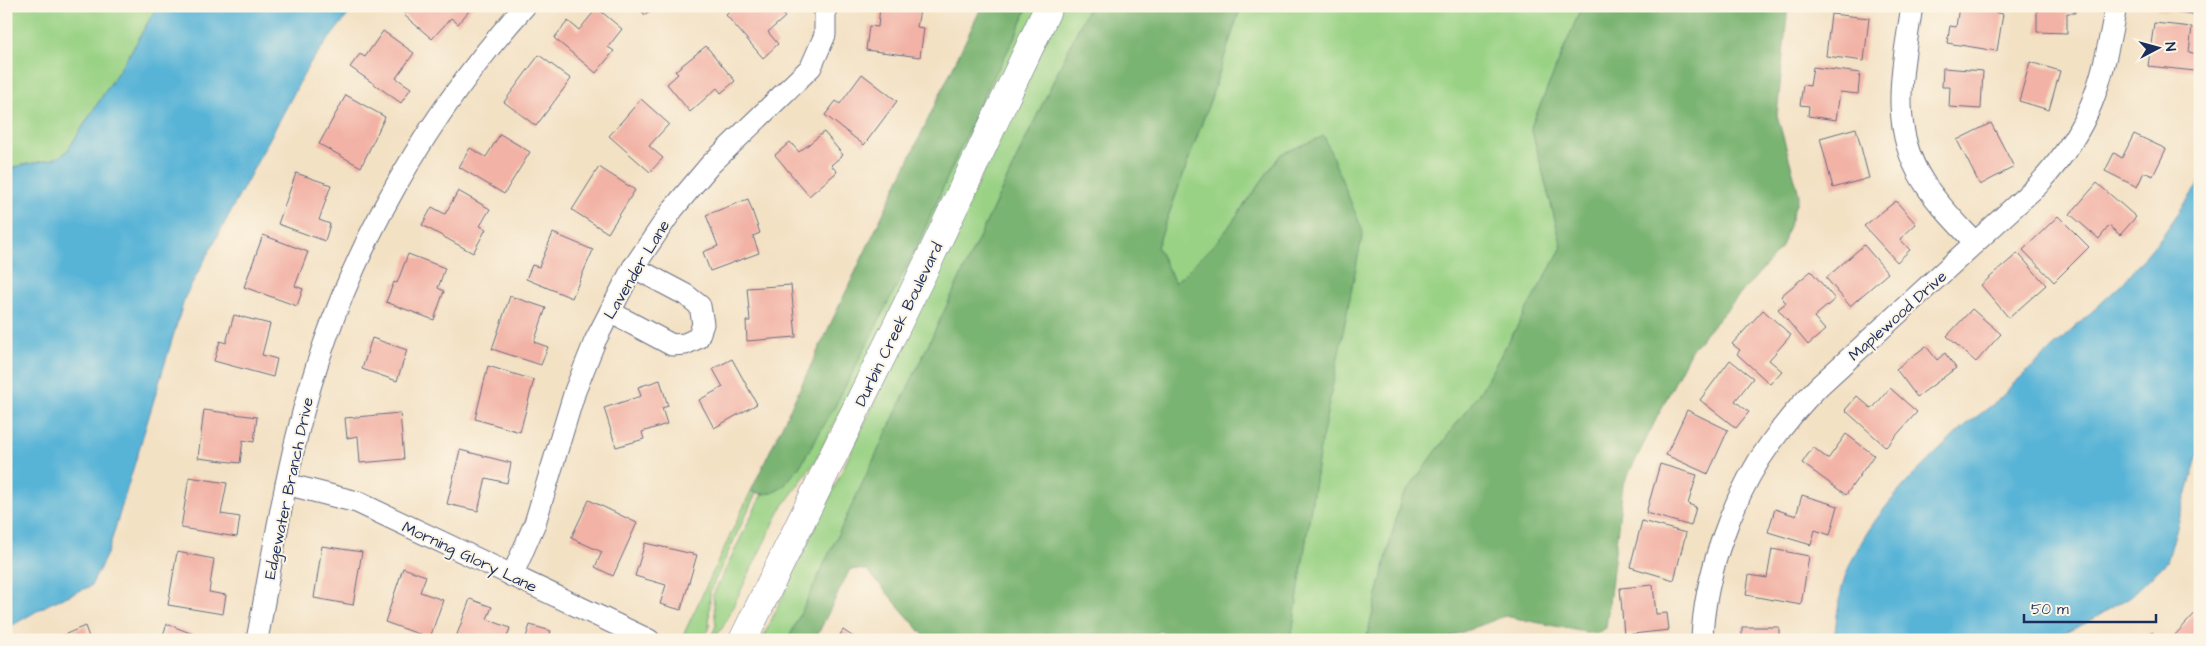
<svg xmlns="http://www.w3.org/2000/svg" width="2206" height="646" font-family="'Architects Daughter',sans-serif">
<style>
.green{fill:#99d284;stroke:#5a8071}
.forest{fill:#7ab472;stroke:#4a7268}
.water{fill:#59b4d7;stroke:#3a729a}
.building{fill:#f2b2a6}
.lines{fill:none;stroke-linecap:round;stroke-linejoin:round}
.street-casing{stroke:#676d82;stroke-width:23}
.secondary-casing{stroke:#676d82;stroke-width:29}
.street{stroke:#fff;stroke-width:21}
.secondary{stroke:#fff;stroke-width:28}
.labels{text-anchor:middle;stroke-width:4;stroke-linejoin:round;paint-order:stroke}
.street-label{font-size:16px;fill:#1b2f5e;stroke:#fcf5e5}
</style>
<rect width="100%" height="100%" fill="#fcf5e5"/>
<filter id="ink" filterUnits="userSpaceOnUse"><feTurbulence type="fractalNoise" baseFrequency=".02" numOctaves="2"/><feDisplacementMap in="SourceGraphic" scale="10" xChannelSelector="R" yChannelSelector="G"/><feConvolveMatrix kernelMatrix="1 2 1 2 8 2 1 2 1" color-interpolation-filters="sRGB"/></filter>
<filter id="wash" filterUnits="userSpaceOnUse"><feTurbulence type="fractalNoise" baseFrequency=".0096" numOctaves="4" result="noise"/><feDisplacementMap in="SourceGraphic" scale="20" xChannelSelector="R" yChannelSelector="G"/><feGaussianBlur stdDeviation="1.12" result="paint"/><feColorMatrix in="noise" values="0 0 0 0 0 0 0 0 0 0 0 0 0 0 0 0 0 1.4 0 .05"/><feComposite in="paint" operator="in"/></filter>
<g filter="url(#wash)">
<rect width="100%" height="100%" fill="#f3e1c4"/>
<!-- green -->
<g class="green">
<path d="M16,6H157L134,47L67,151C53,165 25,160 6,171V9Z"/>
<path d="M1028,6H1039L861,373L814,463L780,510L723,627L715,637L710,639L716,626L713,595L762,494L772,493L783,487L800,466L834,408L918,244L984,95L1015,37Z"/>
<path d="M1062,6H1089L788,640H762Z"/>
<path d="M1241,6H1582L1531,127L1562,247L1480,392L1401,499L1366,640H1291L1319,454L1281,154L1222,236L1175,283L1157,247L1211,98Z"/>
<path d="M751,491L756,493L710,591L709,630L700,640H681Z"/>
</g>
<!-- forest -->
<g class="forest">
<path d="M982,6H1028L1015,37L984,95L918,244L834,408L800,466L783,487L772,493L762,494L751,491Z"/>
<path d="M1089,6H1241L1211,98L1157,247L1175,283L1222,236L1281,154L1324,136L1363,232L1319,454L1291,640H1167L1161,631L1140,640H928L867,570L850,569L815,640H788Z"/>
<path d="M1582,6H1788L1777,115L1799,194L1782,247L1691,350L1623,485L1606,628L1595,634L1505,616L1452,636L1451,640H1366L1401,499L1480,392L1562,247L1531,127Z"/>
</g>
<!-- water -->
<g class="water">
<path d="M157,6H355L310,63L185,297L108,552L91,586L49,604L6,629V171C25,160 53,165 67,151L134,47Z"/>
<path d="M2200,182V447L2167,562L2131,596L2088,622L2050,640H1834C1837,617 1839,590 1848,569C1872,512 1917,471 1960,430C1974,417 1999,403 2009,388L2123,283L2162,236Z"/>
</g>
<g id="blocks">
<!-- building -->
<g class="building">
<path d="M412,6H473L458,24L451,18L432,39L404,15Z"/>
<path d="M638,6H655L645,15Z"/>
<path d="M736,6H776L785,17L768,32L778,44L763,58L726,15Z"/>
<path d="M880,6L920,10L917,27L924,28L920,57L866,50L869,26L878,27Z"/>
<path d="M1959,6L2003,14L1997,51L1947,43L1950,26L1956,27Z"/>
<path d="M2037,6H2075V13H2067V33L2037,32Z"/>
<path d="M2157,6H2200V15L2157,9Z"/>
<path d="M597,8L622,29L608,47L614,51L596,73L554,38L568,21L579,30Z"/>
<path d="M1831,14L1869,18L1864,61L1826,56Z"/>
<path d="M2154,23L2192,27L2189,52L2197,54L2195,71L2148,66Z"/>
<path d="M383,31L414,53L396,78L411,88L401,103L350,67L360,54L365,57Z"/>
<path d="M706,46L735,81L721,93L717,88L690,112L667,84L678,74L675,71Z"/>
<path d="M539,55L571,79L536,126L504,102Z"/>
<path d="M2030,62L2060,71L2049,110L2019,101Z"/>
<path d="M1813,67L1860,73L1858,94L1840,92L1836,120L1808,116L1809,106L1800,105L1803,85L1810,86Z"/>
<path d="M1943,68L1983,71L1981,109L1949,107L1950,87H1942Z"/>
<path d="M862,74L897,101L864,145L825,115L836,101L840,104Z"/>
<path d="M346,95L385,117L361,167L319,144Z"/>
<path d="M641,99L669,124L649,146L663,158L650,172L609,136Z"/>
<path d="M1991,123L2014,167L1980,185L1957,140Z"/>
<path d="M1856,128L1869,178L1833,188L1820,138Z"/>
<path d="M824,132L843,155L831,165L837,172L809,196L775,155L790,142L799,152Z"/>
<path d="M500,134L530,152L504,194L459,167L470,148L486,157Z"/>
<path d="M2134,134L2166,149L2153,176L2144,172L2137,187L2105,171L2114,153L2122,158Z"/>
<path d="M599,167L635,190L608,233L572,210Z"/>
<path d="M296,173L331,185L319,220L330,224L325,241L278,224Z"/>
<path d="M2097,183L2136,217L2120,235L2109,226L2099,239L2070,214Z"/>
<path d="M458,191L490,209L480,226L486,229L473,253L422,225L432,207L445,214Z"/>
<path d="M748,199L760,233L753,236L759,253L710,271L703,252L718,246L706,215Z"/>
<path d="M1896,201L1916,224L1900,239L1910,250L1897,262L1864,226Z"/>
<path d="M2058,216L2089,247L2054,282L2023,250Z"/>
<path d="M553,233L593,250L572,298L526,279L532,265L539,267Z"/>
<path d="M263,235L308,252L295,286L303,289L297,306L244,287Z"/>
<path d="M1864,245L1888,273L1850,306L1826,278Z"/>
<path d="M2018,253L2046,285L2009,318L1981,285Z"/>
<path d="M408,254L445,268L438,288L444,291L434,320L386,302L394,282L397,283Z"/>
<path d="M1811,271L1835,299L1814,317L1825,330L1808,345L1778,309L1786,303L1781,296Z"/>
<path d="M791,285L796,337L747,341L746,321H750L747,288Z"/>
<path d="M510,296L546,308L534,342L548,347L541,365L492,349Z"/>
<path d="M1972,309L2001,334L1976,362L1947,336Z"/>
<path d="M1763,310L1791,335L1769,360L1782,371L1770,384L1737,354L1740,350L1732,344Z"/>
<path d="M234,315L270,324L262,355L277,359L273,377L214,361L220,341L226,343Z"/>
<path d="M372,338L407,350L397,381L362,369Z"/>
<path d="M1926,346L1937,360L1945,353L1956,368L1917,397L1896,369Z"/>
<path d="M732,359L757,404L714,428L699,400L723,387L713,369Z"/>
<path d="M1730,360L1753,378L1735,401L1749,412L1736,428L1700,400Z"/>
<path d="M488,366L534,380L520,432L475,419Z"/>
<path d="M660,380L668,406L662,408L667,424L642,432L644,439L616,447L604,408L641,396L638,387Z"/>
<path d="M1890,388L1917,412L1886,447L1845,410L1857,396L1872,409Z"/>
<path d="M204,410L257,417L254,442L243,440L240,463L198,458Z"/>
<path d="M1687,410L1728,430L1708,474L1666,455Z"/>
<path d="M400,413L404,459L360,463L358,436L347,438L345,418Z"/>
<path d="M1846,434L1874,455L1846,495L1802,463L1813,447L1828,459Z"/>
<path d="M460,450L511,463L507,483L486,478L478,511L447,504Z"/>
<path d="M1660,464L1697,475L1688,504L1696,507L1691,526L1646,513Z"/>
<path d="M189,477L227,483L221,514L240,517L237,537L181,528Z"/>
<path d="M1802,495L1838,506L1830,535L1815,530L1811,545L1768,532L1775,509L1796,516Z"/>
<path d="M589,500L637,523L613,576L595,567L602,552L571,538Z"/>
<path d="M1642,521L1686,533L1674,580L1630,567Z"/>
<path d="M645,543L697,555L681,610L660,604L666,585L635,576Z"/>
<path d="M322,546L362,552L353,605L314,598Z"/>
<path d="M1772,549L1809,556L1801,605L1746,595L1749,575L1767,578Z"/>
<path d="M177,552L214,559L209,592L226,595L223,614L168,605Z"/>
<path d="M403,568L426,576L420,592L443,600L430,638L385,622Z"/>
<path d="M1653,585L1656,614L1667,613L1669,630L1624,635L1620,588Z"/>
<path d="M470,599L492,607L487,619L510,628L506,640H455Z"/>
<path d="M2200,608V640H2178L2174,636Z"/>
<path d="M167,624L203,638V640H161Z"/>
<path d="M530,625L551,631L548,640H525Z"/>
<path d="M85,626L90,640H52Z"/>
<rect x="1742" y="627" width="37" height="13"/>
<path d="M843,630L858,640H837Z"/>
<path d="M2152,632L2156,640H2136Z"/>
</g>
</g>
</g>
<g filter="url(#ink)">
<use href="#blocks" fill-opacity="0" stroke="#676d82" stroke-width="1"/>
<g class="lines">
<defs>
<g id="street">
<path d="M1912,6C1903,67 1888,126 1923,181C1937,204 1957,223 1975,243"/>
<path d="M610,312L672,345L685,344L698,338L703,324L700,306L686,295L633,267"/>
<path d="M286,484L357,502L649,640"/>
<path d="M512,576L535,523L575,391L595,341L631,271L673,209L710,165L811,67L825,35V6"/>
<path d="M257,640C270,572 280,503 297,436C335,277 416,127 525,6"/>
<path d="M1702,640C1704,576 1733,495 1770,444C1785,423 1801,404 1819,386L2038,185C2092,127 2102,82 2116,6"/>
</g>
<path id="secondary" d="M743,640L929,260L1049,6"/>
</defs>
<!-- street casing -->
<use href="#street" class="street-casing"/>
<!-- secondary casing -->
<use href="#secondary" class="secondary-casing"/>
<!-- street -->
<use href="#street" class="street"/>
<!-- secondary -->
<use href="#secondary" class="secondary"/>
</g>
</g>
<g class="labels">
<!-- street labels -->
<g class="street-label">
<text transform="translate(636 269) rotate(-59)" y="6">Lavender Lane</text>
<text transform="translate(1897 315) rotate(-42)" y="6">Maplewood Drive</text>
<text transform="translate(898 324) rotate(-64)" y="6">Durbin Creek Boulevard</text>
<text transform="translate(288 488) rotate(-78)" y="6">Edgewater Branch Drive</text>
<text transform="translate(470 556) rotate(25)" y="6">Morning Glory Lane</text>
</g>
</g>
<!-- margin -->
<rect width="2206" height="646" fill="none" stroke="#fcf5e5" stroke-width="25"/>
<!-- north arrow -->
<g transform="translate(2158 48) rotate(84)" stroke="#fcf5e5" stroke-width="4" paint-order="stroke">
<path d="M0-4L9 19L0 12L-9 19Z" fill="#1b2f5e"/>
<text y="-8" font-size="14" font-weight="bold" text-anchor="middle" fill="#1b2f5e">N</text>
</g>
<!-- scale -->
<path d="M2024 614v8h132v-8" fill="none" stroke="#1b2f5e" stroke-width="2.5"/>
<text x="2031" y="614" font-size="15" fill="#1b2f5e" stroke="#fcf5e5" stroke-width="4" paint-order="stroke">50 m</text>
</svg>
